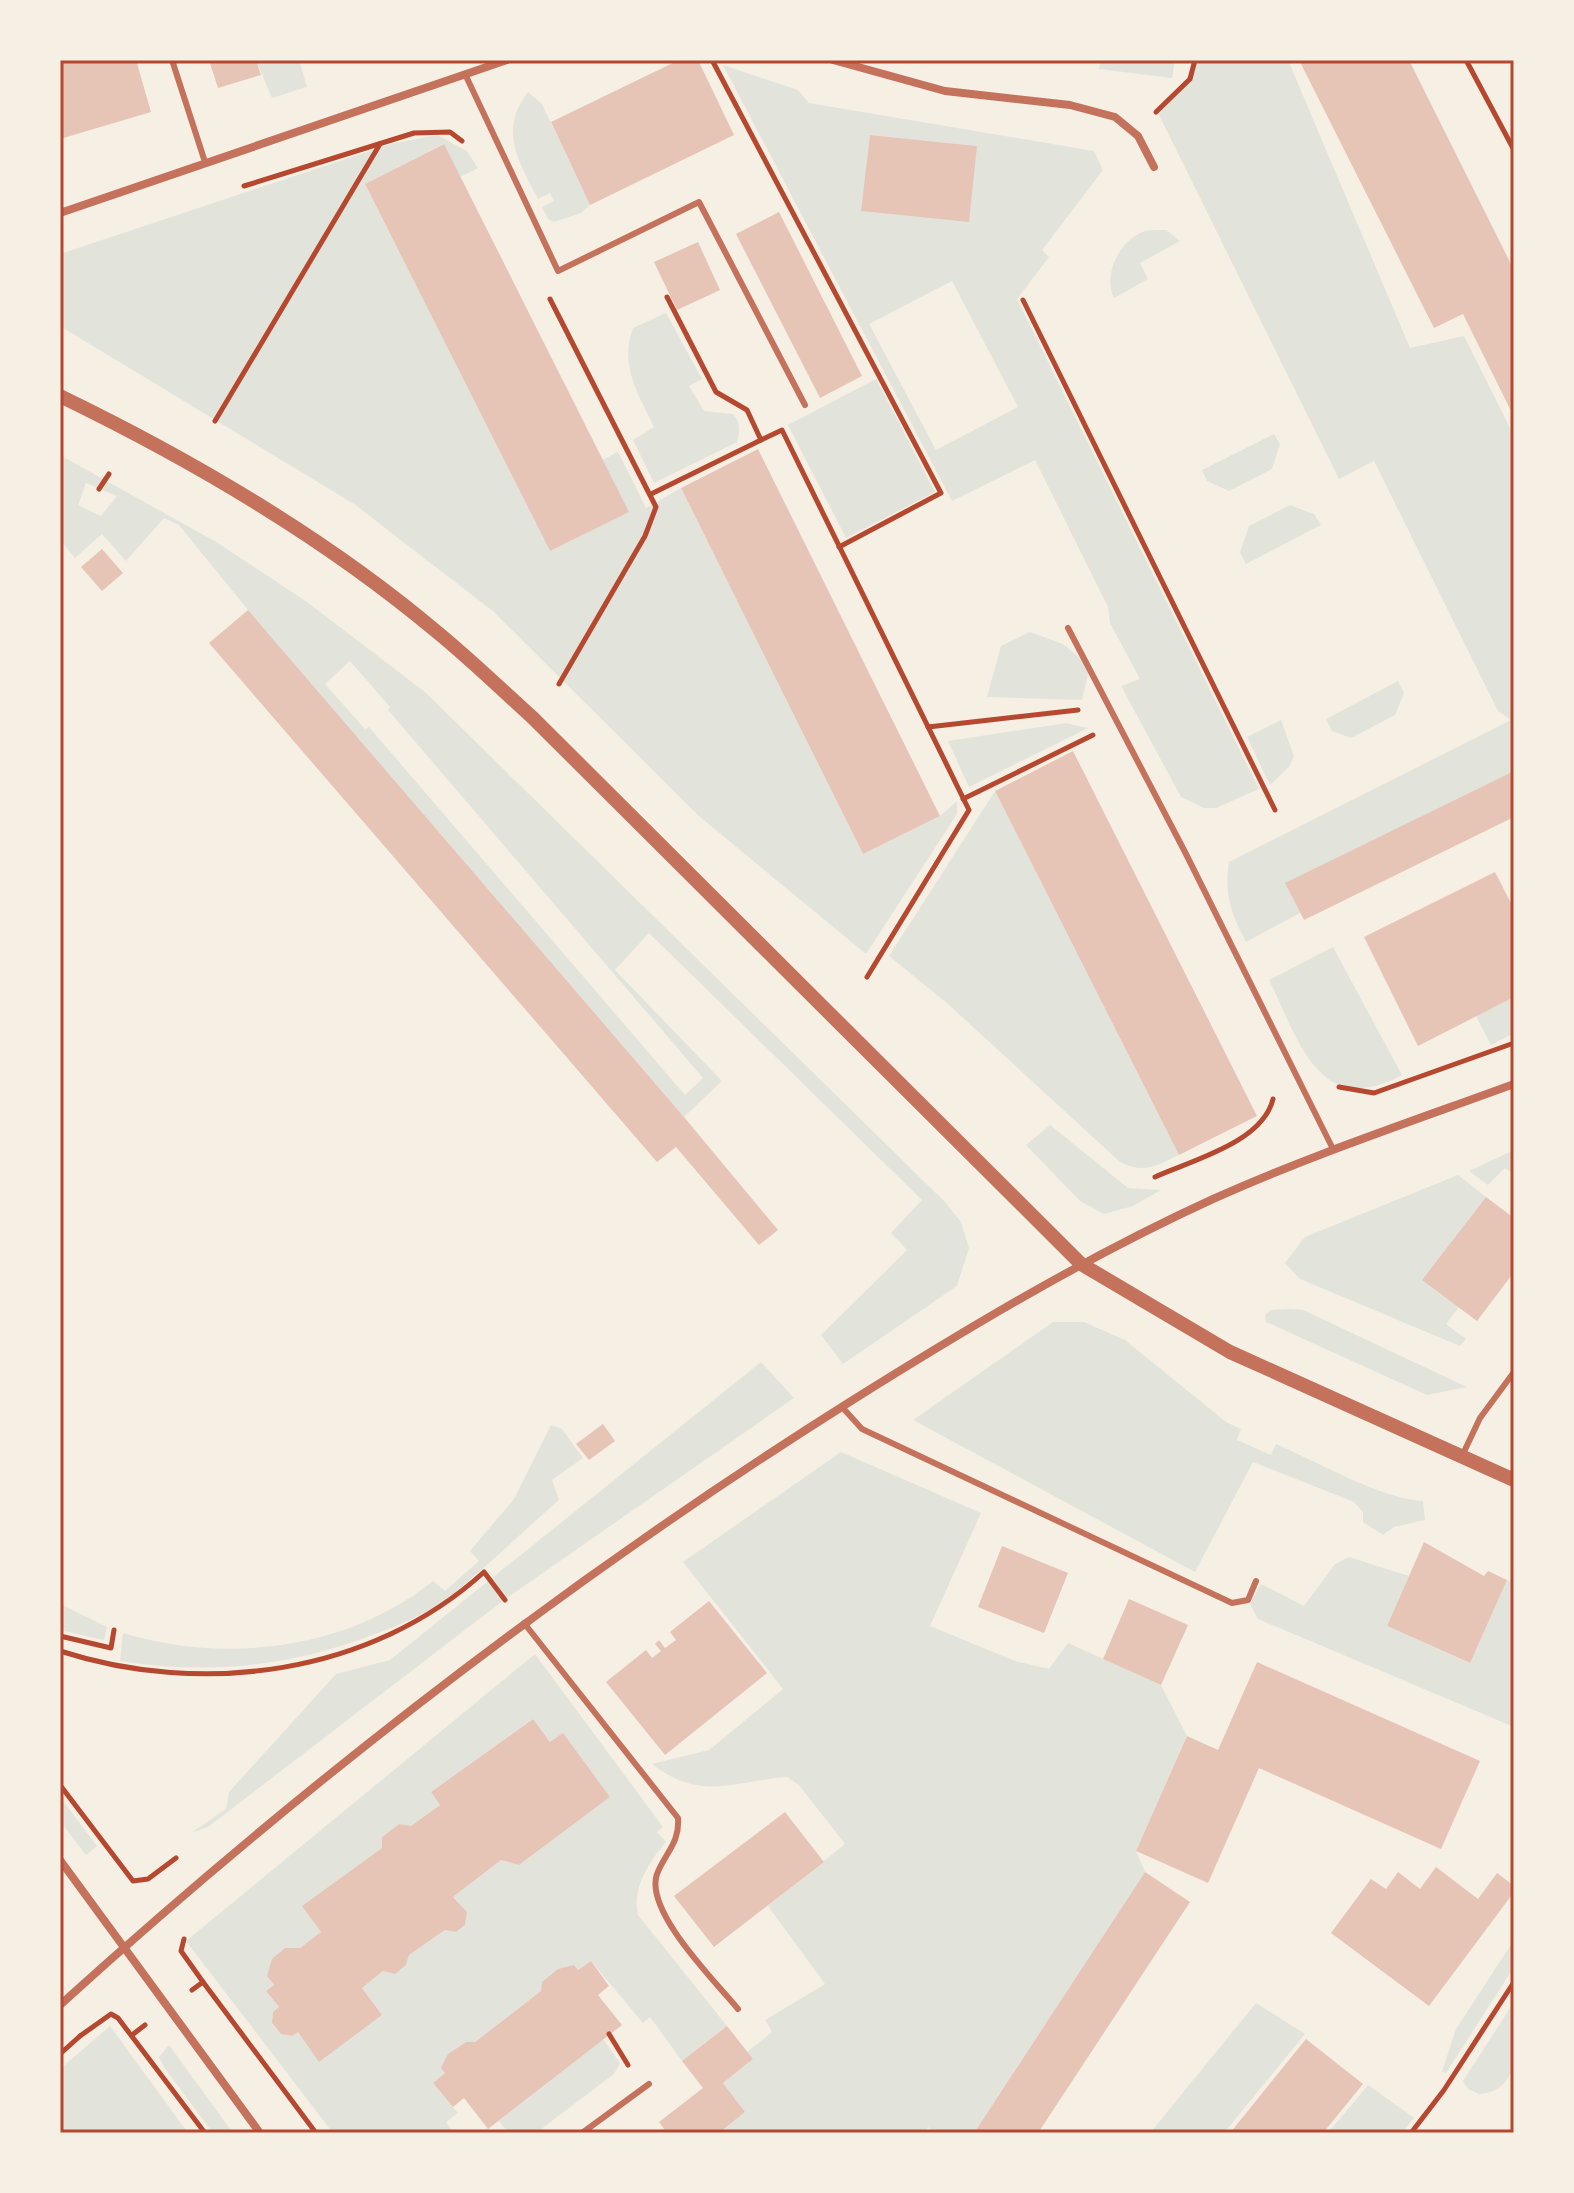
<svg xmlns="http://www.w3.org/2000/svg" width="1574" height="2193" font-family="'Sofia Sans Condensed',sans-serif">
<style>
.green{fill:#e2e4dc;fill-rule:evenodd}
.building{fill:#e6c5b7}
.lines{fill:none;stroke-linecap:round;stroke-linejoin:round}
.path{stroke:#b5482f;stroke-width:5}
.service{stroke:#c5725c;stroke-width:6}
.minor{stroke:#c5725c;stroke-width:8}
.tertiary{stroke:#c5725c;stroke-width:14}
.neatline{fill:none;stroke:#b5482f;stroke-width:3}
</style>
<rect width="100%" height="100%" fill="#f6efe4"/>
<!-- green -->
<g class="green">
<path d="M256,60H299L307,87L272,98Z"/>
<path d="M1101,60H1175L1172,78L1099,69Z"/>
<path d="M1195,60H1288L1410,348L1464,336L1514,436V771L1286,883L1300,913L1246,942C1231,913 1224,894 1229,862L1511,720L1498,711L1374,461L1339,479L1157,111L1190,76Z"/>
<path d="M723,65L798,90L809,103L1094,151L1103,170L1042,250L1049,257L1017,299L1259,789L1216,808H1204L1181,797L1121,686L1140,679L1110,623L1108,607L1035,460L952,501ZM870,135L977,146L862,211ZM952,281L1018,407L936,450L869,324Z"/>
<path d="M528,92L542,104L590,205L581,213L554,222L548,219L542,207L554,201L550,193L538,199C519,162 498,130 528,92Z"/>
<path d="M437,135L467,151L478,168L460,177L443,144L365,184L550,551L628,512L602,460L618,452L646,508L681,488L863,854L940,816L957,801V814L866,954L700,817L494,612L354,504L60,326V254L391,144Z"/>
<path d="M1166,230L1180,241L1140,263L1148,279L1114,298C1103,276 1118,244 1140,233C1147,229 1158,230 1166,230Z"/>
<path d="M666,313L702,379L689,386L704,411L733,414C741,423 740,431 737,442L654,483L633,440L654,427C638,393 619,365 633,328Z"/>
<path d="M876,379L935,492L846,538L788,425Z"/>
<path d="M1274,434L1280,444L1272,469L1229,491L1207,481L1202,470Z"/>
<path d="M60,455L218,543L307,602L425,692L944,1201L961,1222L969,1248L957,1286L843,1364L821,1335L907,1250L891,1233L922,1200L649,933L615,970L722,1081L684,1117L248,610L179,525L164,518L126,561L102,534L75,558L60,540ZM86,483L117,496L101,516L78,505ZM350,661L390,707L388,710L703,1078L685,1095L369,727L365,729L325,684Z"/>
<path d="M1290,505L1314,514L1321,525L1246,564L1240,552L1249,526Z"/>
<path d="M1030,632L1063,644L1090,666L1082,700L987,697L1001,646Z"/>
<path d="M1398,681L1404,693L1395,715L1351,738L1332,731L1326,719Z"/>
<path d="M1281,720L1294,756L1289,767L1270,785L1247,737Z"/>
<path d="M1066,723L1088,728L969,787L948,741Z"/>
<path d="M995,791L1179,1155C1156,1166 1144,1174 1120,1162L948,1004L889,956Z"/>
<path d="M1333,947L1402,1075C1318,1120 1299,1040 1269,980Z"/>
<path d="M1514,997V1033L1491,1045L1476,1016Z"/>
<path d="M1050,1125L1128,1188L1161,1190L1133,1206L1104,1214L1080,1201L1026,1145Z"/>
<path d="M1514,1150V1174L1505,1168L1488,1185L1469,1171Z"/>
<path d="M1458,1175L1486,1197L1422,1280L1459,1307L1446,1324L1466,1339L1460,1346L1300,1279L1285,1263L1305,1237Z"/>
<path d="M1290,1309L1303,1310L1467,1387L1427,1395L1266,1322L1265,1315L1271,1310Z"/>
<path d="M1053,1322H1084L1125,1340L1226,1422L1241,1429L1237,1440L1271,1455L1276,1444C1316,1461 1381,1499 1423,1501L1425,1520L1394,1527L1383,1535L1363,1522V1512L1354,1502L1253,1462L1195,1572L913,1420Z"/>
<path d="M761,1362L794,1398L504,1600L208,1827L191,1833L226,1809L229,1792L336,1674L390,1660Z"/>
<path d="M551,1425L562,1429L583,1458L552,1480L559,1500C522,1532 487,1567 449,1597C427,1614 398,1626 372,1635C289,1667 208,1675 120,1661L123,1633C226,1664 347,1650 433,1581L445,1591L479,1561L470,1551L514,1499Z"/>
<path d="M841,1452L981,1513L930,1626L1015,1661L1049,1669L1068,1643L1161,1685L1187,1736L1136,1851L1145,1872L974,2133H936L928,2127L924,2133H719L745,2112L723,2083L753,2059L747,2052L772,2032L765,2020L825,1984L768,1906L845,1844L799,1785L787,1777C736,1781 700,1802 652,1764L709,1750L783,1689L683,1562Z"/>
<path d="M1349,1557L1409,1576L1387,1626L1469,1663L1507,1580L1514,1583V1727L1258,1619L1250,1604L1261,1584L1304,1606L1335,1564Z"/>
<path d="M60,1604L107,1627L104,1640L60,1630Z"/>
<path d="M535,1654L663,1827L657,1832L666,1842C649,1862 632,1888 638,1915L727,2026L682,2061L650,2017L643,2023L591,1961L578,1970L574,1965L543,1982L541,1991L475,2042H466L448,2054L445,2073L433,2083L458,2113L446,2122L454,2133H333L186,1941ZM533,1719L550,1742L563,1734L610,1797L519,1865L501,1860L453,1897L467,1912L465,1925L456,1932L445,1930L409,1955L406,1965L395,1973L383,1971L362,1988L382,2015L319,2061L298,2032L292,2036L281,2034L272,2024L273,2012L279,2007L266,1991L274,1985L267,1976L285,1948H300L321,1932L303,1906L382,1848V1837L399,1824L411,1826L440,1805L431,1792Z"/>
<path d="M60,1797L97,1846L86,1855L60,1821Z"/>
<path d="M1514,1940V1967L1446,2073L1442,2072L1456,2029Z"/>
<path d="M1514,2002C1514,2035 1526,2091 1479,2094L1468,2089L1463,2081Z"/>
<path d="M1256,2003L1305,2034L1224,2133H1150Z"/>
<path d="M110,2026L188,2133H60V2069Z"/>
<path d="M603,2039L620,2063L614,2074L536,2133H508L499,2121Z"/>
<path d="M169,2045L233,2133H213L164,2067L159,2057Z"/>
<path d="M1368,2085L1414,2118L1401,2133H1328Z"/>
</g>
<!-- building -->
<g class="building">
<path d="M60,60H136L151,112L60,139Z"/>
<path d="M209,60H256L261,75L218,88Z"/>
<path d="M679,60H698L734,135L590,205L551,122Z"/>
<path d="M1299,60H1409L1514,270V417L1463,314L1434,328Z"/>
<path d="M870,135L977,146L969,222L861,211Z"/>
<path d="M444,144L629,512L550,551L365,184Z"/>
<path d="M779,212L862,376L820,398L736,234Z"/>
<path d="M698,242L720,290L677,310L654,262Z"/>
<path d="M758,449L940,816L863,854L681,488Z"/>
<path d="M102,549L123,573L102,591L81,567Z"/>
<path d="M248,610L684,1117L778,1230L759,1245L676,1147L657,1162L209,643Z"/>
<path d="M1073,751L1257,1116L1179,1155L995,791Z"/>
<path d="M1514,771V817L1304,920L1285,883Z"/>
<path d="M1495,872L1514,909V997L1418,1046L1364,937Z"/>
<path d="M1486,1197L1514,1218V1272L1477,1321L1422,1280Z"/>
<path d="M603,1424L615,1441L589,1460L576,1444Z"/>
<path d="M1424,1542L1484,1576L1488,1571L1507,1580L1470,1663L1387,1626Z"/>
<path d="M1002,1546L1068,1573L1044,1633L978,1607Z"/>
<path d="M1129,1599L1188,1625L1161,1685L1103,1659Z"/>
<path d="M709,1601L767,1673L665,1755L606,1682L646,1650L652,1658L661,1651L655,1644L659,1640L665,1648L676,1640L670,1632Z"/>
<path d="M1257,1662L1480,1761L1441,1849L1259,1768L1208,1883L1136,1851L1187,1736L1218,1750Z"/>
<path d="M533,1719L550,1742L563,1733L610,1797L519,1865L501,1860L453,1897L467,1912L465,1925L456,1932L445,1930L409,1955L406,1965L395,1974L383,1971L362,1988L382,2015L319,2062L298,2032L292,2036L281,2034L272,2023L273,2012L279,2007L266,1991L274,1985L267,1976L272,1959L285,1948H300L321,1932L302,1906L382,1848V1837L399,1824L411,1826L440,1805L431,1792Z"/>
<path d="M785,1812L824,1862L714,1947L674,1896Z"/>
<path d="M1436,1867L1478,1899L1497,1873L1514,1886V1892L1429,2006L1331,1933L1371,1879L1386,1889L1398,1872L1420,1889Z"/>
<path d="M1145,1872L1190,1902L1038,2133H974Z"/>
<path d="M591,1961L609,1986L598,1995L622,2025L488,2129L464,2098L453,2107L433,2083L445,2073L441,2068L448,2054L466,2042H475L541,1991L542,1982L558,1969L574,1965L578,1970Z"/>
<path d="M727,2026L753,2059L723,2083L745,2112L719,2133H667L659,2122L703,2088L682,2061Z"/>
<path d="M1306,2039L1363,2084L1323,2133H1230Z"/>
</g>
<g class="lines">
<!-- path -->
<g class="path">
<path d="M712,60L941,493L839,547"/>
<path d="M1466,60L1514,150"/>
<path d="M1156,112L1190,79L1195,60"/>
<path d="M244,186L414,133L450,132L462,141"/>
<path d="M550,299L656,507L645,536L559,684"/>
<path d="M1023,300L1275,810"/>
<path d="M215,421L380,144"/>
<path d="M761,440L782,430L969,810L867,977"/>
<path d="M99,489L109,474"/>
<path d="M651,494L761,440L747,410L716,392L667,297"/>
<path d="M928,727L1078,710"/>
<path d="M963,799L1093,735"/>
<path d="M1339,1087L1374,1093L1514,1043"/>
<path d="M1155,1177C1193,1160 1263,1142 1273,1099"/>
<path d="M60,1636L111,1648L114,1630"/>
<path d="M60,1651C202,1697 371,1675 484,1572L505,1600"/>
<path d="M60,1785L133,1881L148,1879L176,1858"/>
<path d="M184,1939L181,1951L203,1982"/>
<path d="M192,1990L203,1982L316,2133"/>
<path d="M609,2034L628,2065"/>
<path d="M132,2035L145,2025"/>
<path d="M80,2036L111,2014L118,2018L205,2133"/>
<path d="M60,2054L80,2036"/>
<path d="M1411,2133L1444,2090L1514,1982"/>
</g>
<!-- service -->
<g class="service">
<path d="M172,60L205,162"/>
<path d="M465,74L558,271L699,202L805,405"/>
<path d="M1068,628L1185,852L1333,1149"/>
<path d="M842,1407L862,1429L1232,1603L1248,1600L1256,1581"/>
<path d="M1462,1456L1480,1418L1514,1372"/>
<path d="M524,1623L678,1818C680,1843 665,1853 657,1874C644,1911 715,1981 738,2009"/>
<path d="M582,2133L649,2084"/>
</g>
<!-- minor -->
<g class="minor">
<path d="M833,60L945,91L1070,105L1115,117L1138,136L1154,167"/>
<path d="M60,213L507,60"/>
<path d="M60,1860L260,2133"/>
<path d="M60,2005C306,1782 567,1580 848,1403C966,1329 1086,1257 1213,1199C1311,1155 1413,1121 1514,1084"/>
</g>
<!-- tertiary -->
<path class="tertiary" d="M60,396C192,460 324,537 437,632C470,659 501,689 533,718L1081,1264L1230,1352L1514,1480"/>
</g>
<!-- border -->
<rect width="1574" height="2193" fill="none" stroke="#f6efe4" stroke-width="124"/>
<rect x="62" y="62" width="1450" height="2069" class="neatline"/>
</svg>
